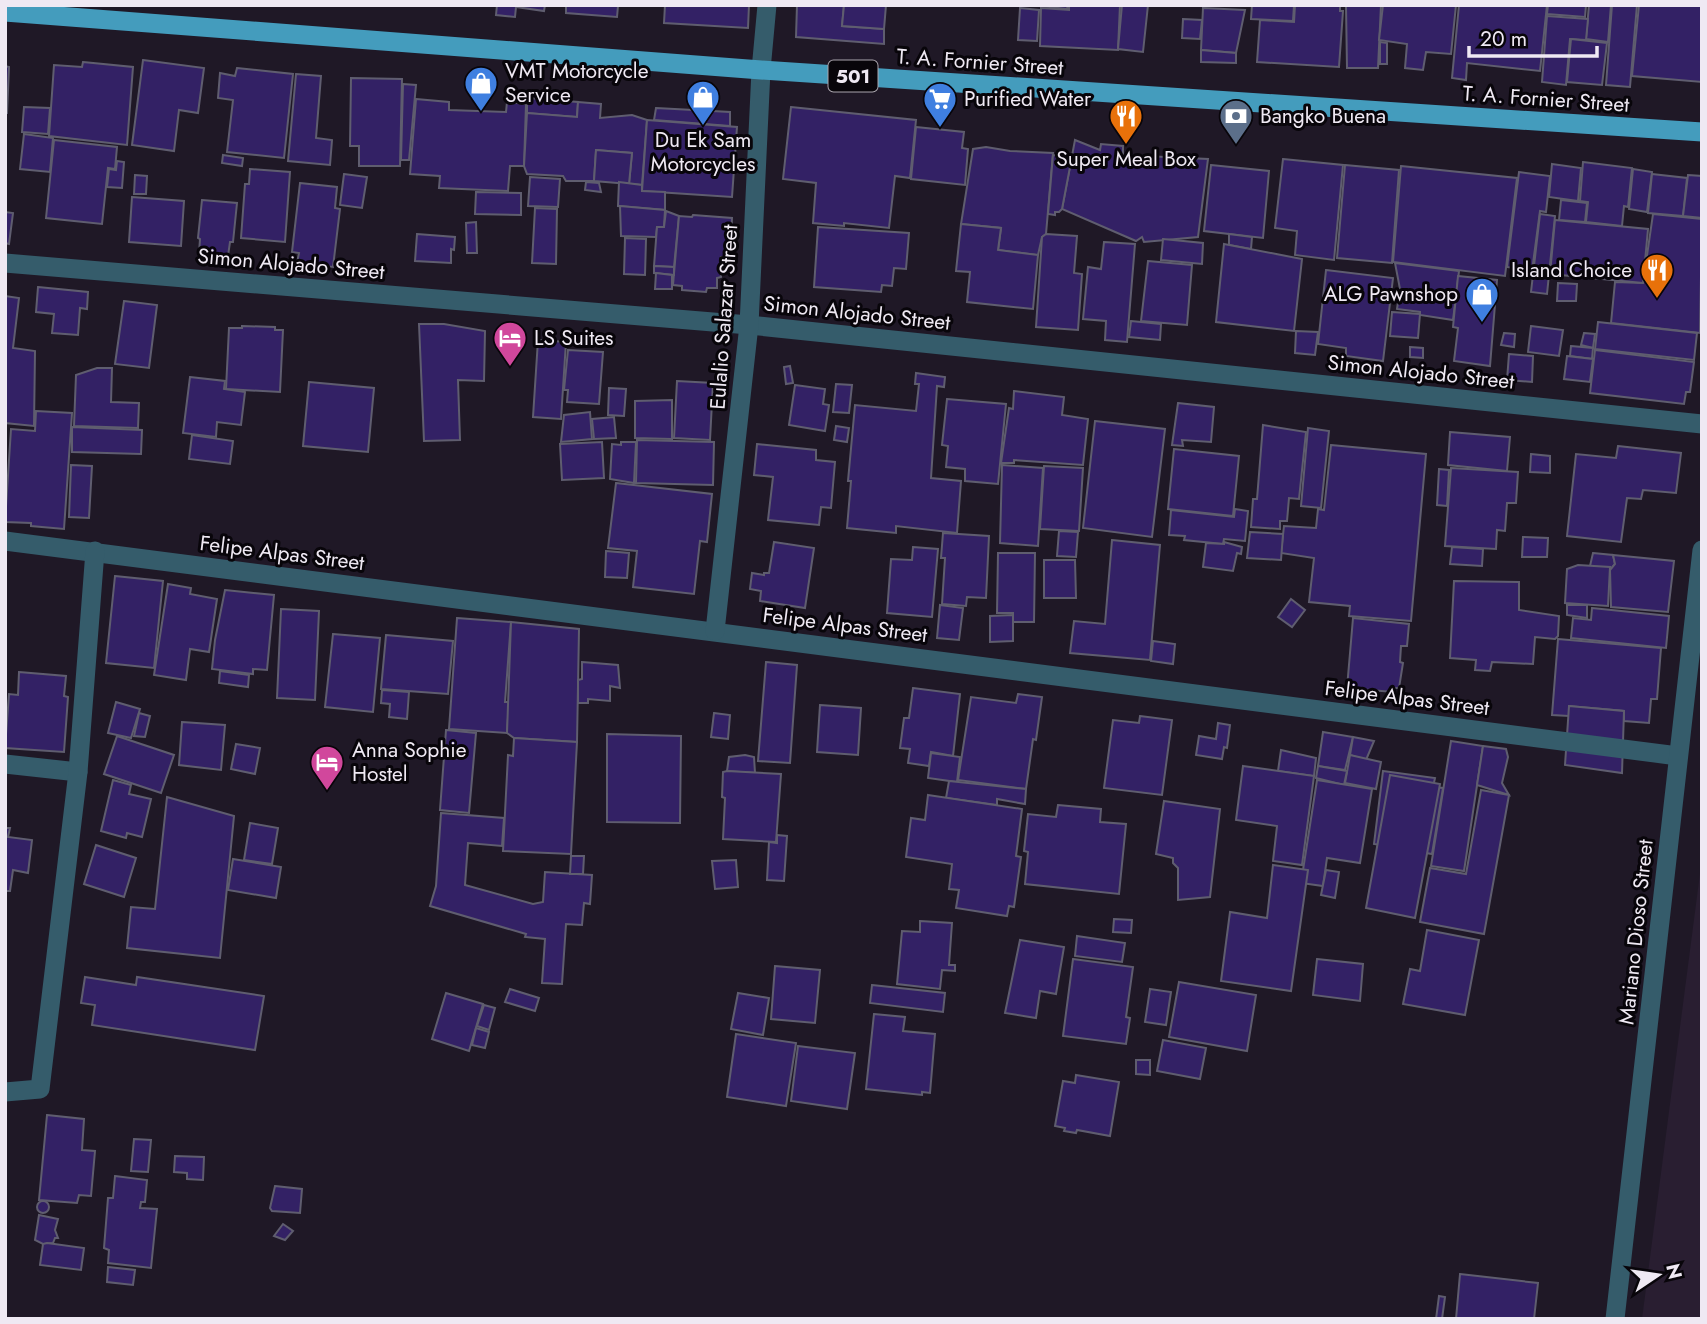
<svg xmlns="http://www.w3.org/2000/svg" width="1707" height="1324" font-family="Jost,sans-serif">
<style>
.built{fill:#291e31}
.building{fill:#332165;stroke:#5f5d6f;stroke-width:2}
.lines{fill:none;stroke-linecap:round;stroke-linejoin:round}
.minor{stroke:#355c6b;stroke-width:19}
.tertiary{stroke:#355c6b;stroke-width:19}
.primary{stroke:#449cbd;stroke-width:19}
.labels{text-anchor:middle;stroke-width:6;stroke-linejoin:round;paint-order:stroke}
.shield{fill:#08050a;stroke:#aaa5ad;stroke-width:2}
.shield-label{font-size:19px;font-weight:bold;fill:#efe9f3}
.street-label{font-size:21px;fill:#efe9f3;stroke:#08050a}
.poi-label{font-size:21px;fill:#efe9f3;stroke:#08050a;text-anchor:start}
</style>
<rect width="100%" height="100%" fill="#1f1826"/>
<!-- built -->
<path class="built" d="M1702,858V1319H1642Z"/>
<!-- building -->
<g class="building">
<path d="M497,5H545L544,11L516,7L515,17L496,15Z"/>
<path d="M566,5L618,6L617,17L566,13Z"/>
<path d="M665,5H749L748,28L664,23Z"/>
<path d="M797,5H844L842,26L884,29V44L796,37Z"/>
<path d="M844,5H886L884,29L842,26Z"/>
<path d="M1031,5H1068L1067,9Z"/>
<path d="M1069,5H1120L1118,50L1040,46L1041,8L1069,10Z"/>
<path d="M1122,5H1148L1143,52L1118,49Z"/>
<path d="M1252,5H1294L1293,21L1251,19Z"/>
<path d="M1295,5H1340V11H1343L1339,67L1257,62L1260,20L1294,22Z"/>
<path d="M1346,5H1381L1378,68H1347Z"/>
<path d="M1383,5H1456L1451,54L1426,52L1423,70L1405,68L1407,44L1379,40Z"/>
<path d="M1459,5H1547L1540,71L1467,63L1466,80L1452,78Z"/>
<path d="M1548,5H1586L1585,17L1547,14Z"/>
<path d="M1589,5H1611L1608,42L1586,39Z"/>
<path d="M1612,5H1637L1630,87L1606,85Z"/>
<path d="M1639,5H1702V82L1632,76Z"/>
<path d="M1020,8L1039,10L1037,41L1018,40Z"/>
<path d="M1203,8L1245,10L1236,53L1201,50Z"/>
<path d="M1547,16L1588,19L1586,40L1570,39L1566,85L1542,82Z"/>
<path d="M1183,19L1202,20L1200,39L1182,38Z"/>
<path d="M1571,39L1607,43L1602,85L1567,82Z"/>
<path d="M1380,42L1387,43V64H1380Z"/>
<path d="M1201,50L1236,53V63L1201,62Z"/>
<path d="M143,60L204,68L198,113L179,110L174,151L132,145Z"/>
<path d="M83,62L133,67L127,145L49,136L54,65L82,67Z"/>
<path d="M5,66L9,67L7,113H5Z"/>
<path d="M237,68L293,74L284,158L227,152L233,100L218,98L220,73L235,76Z"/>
<path d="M296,74L321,76L316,138L332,140L330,165L288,161Z"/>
<path d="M351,78L402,79L400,166H359V146H350Z"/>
<path d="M403,84L416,85L409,160H401Z"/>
<path d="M527,98L578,102L577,117L527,113Z"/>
<path d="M416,99L449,102V110L506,112L507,102L526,104L524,166H510L508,191L439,188L440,176L410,174Z"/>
<path d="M578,102L601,104L600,118L632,115L647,120L642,185L629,184L632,153L596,150L594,181H566L563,176L527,174L524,166L527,113L577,117Z"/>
<path d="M24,107L50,108L48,134L22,132Z"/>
<path d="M791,107L916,120L910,178L895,176L889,228L844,223V226L813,223L816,183L783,179Z"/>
<path d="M656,108L730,112V126L654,120Z"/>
<path d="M647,120L737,127L732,197L642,191Z"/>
<path d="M916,127L964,132L962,148L968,149L965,185L911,179Z"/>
<path d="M24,134L53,138L50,172L20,169Z"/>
<path d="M54,140L117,147L115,169L108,168L102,224L46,218Z"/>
<path d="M1075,140L1100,150L1101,144L1123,146V155L1208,159L1198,237L1144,242L1142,237L1136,241L1062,209Z"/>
<path d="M986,147L1010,151L1053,153L1046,234L1042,237L1038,255L998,250L1001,228L961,224L973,149Z"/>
<path d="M596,150L632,153L629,184L594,181Z"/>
<path d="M223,155L243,158L242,166L222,163Z"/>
<path d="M1053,155L1065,157L1070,167L1062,209L1059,212H1055V215L1048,214Z"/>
<path d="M1283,159L1343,165L1334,260L1295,255L1297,231L1275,228Z"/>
<path d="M117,161L124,162L122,188L107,187L109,169L116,170Z"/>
<path d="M1583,162L1632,168L1628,207L1624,206L1622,226L1586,222L1588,202L1580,201Z"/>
<path d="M1552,164L1581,168L1578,201L1549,197Z"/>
<path d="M1211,165L1269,171L1263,238L1204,231Z"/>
<path d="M1345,165L1399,170L1392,263L1337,258Z"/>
<path d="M1401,166L1517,178L1505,276L1393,262Z"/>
<path d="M250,169L290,172L285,242L241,238L245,184H249Z"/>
<path d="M1633,169L1652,172L1647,212L1629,209Z"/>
<path d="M1519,172L1550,176L1546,212L1540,211L1532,271L1507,267Z"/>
<path d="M344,174L367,177L362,208L340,205Z"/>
<path d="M1652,174L1687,178L1683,216L1648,213Z"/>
<path d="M135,175L147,176L146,194H134Z"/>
<path d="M1688,175L1702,176V218L1683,216Z"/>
<path d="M530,177L560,179L558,207L528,206Z"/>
<path d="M586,182L599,183L601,192L585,190Z"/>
<path d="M619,182L642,185V191L665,192V210L618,206Z"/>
<path d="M300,183L337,187L335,208L340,209L333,267L297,263L299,253L292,252Z"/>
<path d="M476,192L521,193V215L475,214Z"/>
<path d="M132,197L184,201L181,246L129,242Z"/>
<path d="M202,200L237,203L233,242H230L228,256L199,253L200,239L198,238Z"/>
<path d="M1561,200L1587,203L1585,222L1559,220Z"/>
<path d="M620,206L665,210L664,227H657L656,237L621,236Z"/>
<path d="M535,208L557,209L556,264L532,263Z"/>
<path d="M666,211L679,216L674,267L654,266L657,227H664Z"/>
<path d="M5,212L13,213L9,244L5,243Z"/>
<path d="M1540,214L1555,216L1547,294L1531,292Z"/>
<path d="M1653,214L1702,219L1700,333L1611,323L1615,282L1643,283Z"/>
<path d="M693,215L732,218L730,257H721V277L717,278V288H707L706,292L682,290V286L673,285L679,216L692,217Z"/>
<path d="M1555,220L1648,229L1643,283L1550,274Z"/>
<path d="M476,222L477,253H467L466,223Z"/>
<path d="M961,224L1001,228L998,250L1038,255L1033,309L967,302L970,272L956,271Z"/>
<path d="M818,227L909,233L906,269L894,268L892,286L882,285L881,292L814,287Z"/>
<path d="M417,234L455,237L454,250L451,249V263L415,261Z"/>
<path d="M1046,234L1077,236L1074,273L1082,274L1078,330L1036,327L1042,237Z"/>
<path d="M1229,234L1252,237L1251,249L1229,245Z"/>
<path d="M625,238L646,239L645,275L624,274Z"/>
<path d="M1163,239L1203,243L1202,264L1161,260Z"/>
<path d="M1104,242L1135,244L1127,342L1105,340L1106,321L1083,319L1088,267L1101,269Z"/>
<path d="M1224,244L1302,259L1294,331L1216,322Z"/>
<path d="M1148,261L1192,265L1187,325L1141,321Z"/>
<path d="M1395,263L1459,271L1453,320L1420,315V312L1397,309L1400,289Z"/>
<path d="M654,266L674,267V275L654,273Z"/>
<path d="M1326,270L1393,278L1383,361L1346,356V348L1318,344Z"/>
<path d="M656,273L672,275V289H655Z"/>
<path d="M1458,276L1497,280L1490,366L1454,361L1458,328L1453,327Z"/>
<path d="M1558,283L1577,284L1576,301H1557Z"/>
<path d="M38,287L88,292L87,309L80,308L78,335L52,333L54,314L36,312Z"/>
<path d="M5,296L19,298L13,348L35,351L34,426L5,423Z"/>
<path d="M124,301L157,305L149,368L115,364Z"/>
<path d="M1392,312L1420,314L1418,338L1390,336Z"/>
<path d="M1131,321L1161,324L1160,340L1129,337Z"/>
<path d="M1598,322L1697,333L1694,360L1595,349Z"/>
<path d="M419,324H444L485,331L484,381L458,380L460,440L424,441Z"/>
<path d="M242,326L275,327V330H283L280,392L226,389L229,328H242Z"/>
<path d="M1531,326L1563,330L1559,356L1528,352Z"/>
<path d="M1296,331L1318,332L1315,355L1295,353Z"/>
<path d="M1504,333L1515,334L1514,347L1501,345Z"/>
<path d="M1584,333L1595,334L1593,348L1581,345Z"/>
<path d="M538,340L566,342L561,419L533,417Z"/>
<path d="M1571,346L1593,348L1592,359L1570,356Z"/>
<path d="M1410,347L1423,348V358L1410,357Z"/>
<path d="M568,350L603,352L599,404L567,402L568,390H564Z"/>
<path d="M1595,350L1694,362L1690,392H1686L1684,404L1590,393Z"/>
<path d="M1509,354L1533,356L1532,382L1507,380Z"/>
<path d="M1567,356L1593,359L1590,382L1564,379Z"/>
<path d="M790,366L793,383L786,384L784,367Z"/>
<path d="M97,368H112L111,402L139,403L138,428L74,426L76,375Z"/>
<path d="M916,373L945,377L944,387L937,386L931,478L961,481L957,533L896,526V533L847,528L851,481H848L855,405L916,411L919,384H915Z"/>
<path d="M190,377L225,381L224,389L245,392L241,425L217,422L216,437L183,433Z"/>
<path d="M677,381L713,383L710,440L674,438Z"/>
<path d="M309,382L374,388L368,452L303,446Z"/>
<path d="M836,384L852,385L849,413L833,412Z"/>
<path d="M795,385L825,389L823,404L829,405L825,431L789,425Z"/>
<path d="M609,388L626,389L624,416L608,415Z"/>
<path d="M1014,391L1064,397L1062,415L1088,419L1083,465L1014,460V463H1001L1009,408L1013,409Z"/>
<path d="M947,399L1006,404L998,484L965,481V469L946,467L948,446L942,445Z"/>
<path d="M672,400V439L635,438V401Z"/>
<path d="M1178,403L1214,407L1211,442L1182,440L1183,446L1172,445Z"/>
<path d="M36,411L72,413L64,529L31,526V523L5,522L11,429L35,431Z"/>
<path d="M590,412L592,439L561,442L564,415Z"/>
<path d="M614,417L616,438L594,439L592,419Z"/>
<path d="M1095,421L1165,429L1152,537L1083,528Z"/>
<path d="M1263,425L1306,432L1299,499L1289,498L1287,521H1280V529L1251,527L1253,499H1257Z"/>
<path d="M836,426L849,428L847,442L834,440Z"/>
<path d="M72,427L142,430L141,454L72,452Z"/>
<path d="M1308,428L1329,431L1321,508L1301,506Z"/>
<path d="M1450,432L1510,437L1507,471L1448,465Z"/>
<path d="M192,435L233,441L230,464L189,459Z"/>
<path d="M637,440L714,442L713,485L636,483Z"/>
<path d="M602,442L604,478L562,480L560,444Z"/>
<path d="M621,442H636L634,483L610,479L612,444L621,445Z"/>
<path d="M757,444L816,450V460L835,462L831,508L821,507L819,525L768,520L773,477L754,475Z"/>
<path d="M1331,445L1426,454L1411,621L1349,616L1350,606L1309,602L1314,558L1281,553L1284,526L1316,528L1318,509L1324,510Z"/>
<path d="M1618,446L1681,453L1676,493L1643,490L1641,499L1627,498L1621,542L1567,536L1576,454L1616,458Z"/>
<path d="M1174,449L1239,456L1233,516L1168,509Z"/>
<path d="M1531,454L1550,456V473L1530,472Z"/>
<path d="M71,465L92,466L89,518L69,517Z"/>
<path d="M1002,465L1043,468L1038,546L1000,543Z"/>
<path d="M1044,466L1083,468L1079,531L1040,529Z"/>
<path d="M1451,468L1518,472L1516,503H1507L1505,531L1497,530L1496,549L1445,546Z"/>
<path d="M1439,469L1449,470L1447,506L1437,505Z"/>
<path d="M616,483L712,494L707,542L700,541L694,594L633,587L637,551L608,548Z"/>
<path d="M1235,509L1248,511L1245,541L1224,539L1223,544L1184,540L1185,536L1169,535L1171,510L1234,517Z"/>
<path d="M1059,531L1078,532L1076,557L1057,556Z"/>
<path d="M1250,532L1283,534L1281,560L1247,558Z"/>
<path d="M943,533L989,536L986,598L967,597L966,606L942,604L945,558H941Z"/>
<path d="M1523,537L1548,538L1547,557H1522Z"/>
<path d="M1112,540L1160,545L1150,660L1070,653L1074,621L1105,624Z"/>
<path d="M774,542L814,548L805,608L760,601L761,591L750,589L752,573L764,575V573H769Z"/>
<path d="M1224,542L1242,547L1241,554L1237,553L1233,571L1203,567L1206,543L1224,544Z"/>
<path d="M913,547L938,549L932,617L887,613L891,559L912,560Z"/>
<path d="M1452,547L1483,549L1482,566L1450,564Z"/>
<path d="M606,551L629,553L627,578L605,577Z"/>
<path d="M998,553H1035L1034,622H1013V613H997Z"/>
<path d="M1593,553L1613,555L1615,564L1610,570L1590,566Z"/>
<path d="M1613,555L1674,561L1668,612L1611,607L1610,570L1615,564Z"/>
<path d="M1044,560H1075L1076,598H1044Z"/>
<path d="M1578,565L1610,567L1608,606L1565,603L1567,569Z"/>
<path d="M115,576L163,581L154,668L106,663Z"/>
<path d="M1454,581L1519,582V610L1559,616L1558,636L1555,639L1535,637L1533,664L1492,662L1490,671L1475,670L1476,660L1450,658Z"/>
<path d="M168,584L191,588L190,594L217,599L209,652L190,649L186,680L154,675Z"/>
<path d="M225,590L274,595L267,670L253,669V674L212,669L215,640Z"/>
<path d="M1291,599L1305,610L1292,627L1278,617Z"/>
<path d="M940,605L963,608L959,640L937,638Z"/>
<path d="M1567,605H1587V618L1567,615Z"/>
<path d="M1592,608L1669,616L1666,648L1571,638L1573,618L1591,620Z"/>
<path d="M281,609L319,611L315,700L277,698Z"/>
<path d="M1013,615V641L990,642V616Z"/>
<path d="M457,618L511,622L505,702H509L507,733L449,729Z"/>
<path d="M1353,618L1409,624L1407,646H1401L1400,662L1403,663L1399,688H1394L1393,692L1347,688Z"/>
<path d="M511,622L579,629L577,742L514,738L507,733Z"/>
<path d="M333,634L380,638L373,712L325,707Z"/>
<path d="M386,635L453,641L448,694L381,689Z"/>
<path d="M1558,639L1661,648L1657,699H1651L1649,723L1624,721V711L1569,706V716L1552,715Z"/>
<path d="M1153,641L1175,644L1173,664L1151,661Z"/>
<path d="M582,662L618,665L620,688L610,686V701L588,699V703H578V680L582,679Z"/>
<path d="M766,662L797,665L790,763L758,761Z"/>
<path d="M220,671L249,675L248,687L219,683Z"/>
<path d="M19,672L66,676L64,696L68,697L64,752L5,748L9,694L18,695Z"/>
<path d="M913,688L960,694L953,756L931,752L929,766L908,763L910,749L900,748L904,718H909Z"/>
<path d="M382,690L409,692L407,719L389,717L390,704L381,703Z"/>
<path d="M1018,694L1042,697L1036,740L1033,739L1026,789L958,780L971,697L1016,703Z"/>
<path d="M116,702L140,709L131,738L108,733Z"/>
<path d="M820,705L861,708L858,755L817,752Z"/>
<path d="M1569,706L1624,711L1622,773L1565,765Z"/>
<path d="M139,713L150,716L145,737L134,736Z"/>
<path d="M714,713L730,715L728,739L711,737Z"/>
<path d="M1140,716L1172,720L1162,795L1104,788L1113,720L1139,723Z"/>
<path d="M182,722L225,725L221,770L179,765Z"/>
<path d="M1218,723L1230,725L1227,748L1224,747L1222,759L1196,755L1199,736L1216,739Z"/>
<path d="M446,730L476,733L469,813L440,810Z"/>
<path d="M1323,732L1353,737L1345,770L1318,766Z"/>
<path d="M607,734L681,736L680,823L607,822Z"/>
<path d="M117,736L174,755L161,793L104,774Z"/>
<path d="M1353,737L1374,741L1366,760L1350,755Z"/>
<path d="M514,738L577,742L571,854L503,851L508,755L513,756Z"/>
<path d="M1451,741L1483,746L1464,871L1431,866Z"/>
<path d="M236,744L260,748L255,774L231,769Z"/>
<path d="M1483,746L1506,749L1508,757L1502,783L1509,795L1477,785Z"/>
<path d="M1281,750L1316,758L1314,776L1278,771Z"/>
<path d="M931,753L960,757L957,782L928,778Z"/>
<path d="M745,755L754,757L755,773L727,771L729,757Z"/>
<path d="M1350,755L1381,762L1376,789L1345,783Z"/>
<path d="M1243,766L1314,776L1302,865L1273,861L1277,826L1236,820Z"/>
<path d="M1318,766L1347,771L1344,785L1316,778Z"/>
<path d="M727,771L781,774L776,842L723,839L725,798L722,797L723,772Z"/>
<path d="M1383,771L1435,778L1433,787L1443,788L1432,854L1374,844Z"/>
<path d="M1390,775L1440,784L1415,918L1366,908Z"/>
<path d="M113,780L131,785L129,794L151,799L142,837L127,833L126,838L101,831Z"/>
<path d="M1317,780L1372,789L1360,863L1327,858L1323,886L1301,883Z"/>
<path d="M949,781L1026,789L1025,804L997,799V805L946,798Z"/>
<path d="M1481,790L1509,795L1484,934L1420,922L1430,868L1466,874Z"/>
<path d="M928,795L1022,809L1016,856L1021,857L1014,907L1009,906L1007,916L956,908L959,890L949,889L952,864L906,857L911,818L925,820Z"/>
<path d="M167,797L234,816L220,958L127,948L131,907L155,909Z"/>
<path d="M1164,801L1220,809L1210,897L1178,900V868L1173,863V858L1156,854Z"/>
<path d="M1058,805L1101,809L1100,822L1126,824L1119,894L1025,884L1028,852L1024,851L1028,814L1056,817Z"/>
<path d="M441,813L504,818L502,846L468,843L465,885L533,904L543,902L545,872L592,875L590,904L584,903L582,925L566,924L562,984L542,983L545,939L525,937L526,934L430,906L436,886Z"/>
<path d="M250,823L278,828L272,864L244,860Z"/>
<path d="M5,828H10L8,837L32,840L28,873L13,870L10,891H5Z"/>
<path d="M777,835L787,836L784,881L767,880L769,842L777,843Z"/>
<path d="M96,845L136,858L124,897L84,884Z"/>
<path d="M571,856H584L583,874H570Z"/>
<path d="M233,859L281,867L276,898L228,890Z"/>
<path d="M736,860L738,887L715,889L712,861Z"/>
<path d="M1273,865L1308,870L1291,991L1221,981L1230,912L1267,918Z"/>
<path d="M1326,870L1339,872L1335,898L1321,895Z"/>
<path d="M1114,919L1132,920L1131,933L1113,932Z"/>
<path d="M920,921L952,923L949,965H955V971L942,970L940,989L897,984L902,931L920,932Z"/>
<path d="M1427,930L1479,940L1465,1015L1403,1004L1410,969L1420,971Z"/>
<path d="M1077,936L1125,943L1122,962L1075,956Z"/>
<path d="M1020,940L1064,947L1056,994L1040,991L1036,1018L1005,1013Z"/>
<path d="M1073,959L1133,967L1126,1017L1130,1018L1126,1044L1063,1036Z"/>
<path d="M1317,959L1363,964L1360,1001L1313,995Z"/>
<path d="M775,966L820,970L815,1023L771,1019Z"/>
<path d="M85,977L136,985L137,977L264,996L255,1050L92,1025L95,1005L81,1003Z"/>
<path d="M1179,982L1256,995L1247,1051L1169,1037Z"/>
<path d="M872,985L945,993L943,1012L870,1003Z"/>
<path d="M510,989L539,998L535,1011L505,1002Z"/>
<path d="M1150,989L1171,992L1166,1025L1145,1022Z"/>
<path d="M446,993L483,1004L469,1051L432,1039Z"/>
<path d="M738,993L769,998L763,1035L731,1029Z"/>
<path d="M484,1005L495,1008L489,1030L477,1026Z"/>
<path d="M874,1014L905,1017L903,1031L935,1034L930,1093L922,1092V1095L866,1089Z"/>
<path d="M476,1028L489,1032L485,1048L472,1045Z"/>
<path d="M736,1034L796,1043L786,1106L727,1097Z"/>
<path d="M1163,1040L1206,1048L1200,1079L1157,1071Z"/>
<path d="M798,1046L855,1053L847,1109L791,1101Z"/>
<path d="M1136,1060H1150V1075L1136,1074Z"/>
<path d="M1076,1075L1119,1082L1110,1136L1077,1130L1076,1133L1064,1131L1065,1128L1055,1126L1063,1081L1075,1083Z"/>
<path d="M47,1115L84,1119L82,1150L95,1151L91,1196L79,1195L77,1203L39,1200Z"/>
<path d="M134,1139L151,1140L148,1172L131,1171Z"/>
<path d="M175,1156L204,1157L203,1180L187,1179V1173L174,1172Z"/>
<path d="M115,1176L147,1180L145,1202H141L140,1208L157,1209L151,1268L108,1263L109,1250L104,1248L108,1198H113Z"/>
<path d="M275,1186L302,1189L300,1213L272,1211L270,1208Z"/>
<circle cx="43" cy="1207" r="6"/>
<path d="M39,1215L58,1219L55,1230L58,1238H55L53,1243L43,1244L35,1240Z"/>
<path d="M283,1224L293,1231L285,1240L274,1236Z"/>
<path d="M47,1243L84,1248L81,1270L40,1265L43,1244Z"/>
<path d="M108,1267L135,1270L133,1285L107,1282Z"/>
<path d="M1460,1274L1538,1283L1534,1319H1456Z"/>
<path d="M1439,1296L1445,1297L1442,1319H1436Z"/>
</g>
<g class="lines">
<!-- minor -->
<g class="minor">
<path d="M5,263L749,325L1702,424"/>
<path d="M5,541L1678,756"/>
<path d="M715,631L749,325L761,70L767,5"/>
<path d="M5,764L78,772"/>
<path d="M5,1092L40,1089L78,772L95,551"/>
</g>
<!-- tertiary -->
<path class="tertiary" d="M1615,1319L1702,550"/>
<!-- primary -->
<path class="primary" d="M5,12L761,70L1702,132"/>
</g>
<!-- icons -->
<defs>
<symbol id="shop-pin" viewBox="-11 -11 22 30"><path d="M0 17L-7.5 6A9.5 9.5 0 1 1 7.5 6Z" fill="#3f7fe0" stroke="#08050a"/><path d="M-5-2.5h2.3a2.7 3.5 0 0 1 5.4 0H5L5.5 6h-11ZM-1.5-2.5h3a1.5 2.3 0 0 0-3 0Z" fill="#fff"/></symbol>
<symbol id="supermarket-pin" viewBox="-11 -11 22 30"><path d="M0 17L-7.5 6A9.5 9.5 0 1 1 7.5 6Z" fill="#3f7fe0" stroke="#08050a"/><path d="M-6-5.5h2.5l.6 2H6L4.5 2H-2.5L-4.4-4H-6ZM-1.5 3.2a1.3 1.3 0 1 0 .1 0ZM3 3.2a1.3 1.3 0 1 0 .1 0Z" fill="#fff"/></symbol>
<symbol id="restaurant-pin" viewBox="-11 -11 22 30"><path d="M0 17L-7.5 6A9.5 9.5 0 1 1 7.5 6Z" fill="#e8710a" stroke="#08050a"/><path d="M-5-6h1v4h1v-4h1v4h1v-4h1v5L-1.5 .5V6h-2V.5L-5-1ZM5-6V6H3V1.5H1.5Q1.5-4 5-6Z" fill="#fff"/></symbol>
<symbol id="bank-pin" viewBox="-11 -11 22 30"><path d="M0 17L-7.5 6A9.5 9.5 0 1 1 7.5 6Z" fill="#5c6f8a" stroke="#08050a"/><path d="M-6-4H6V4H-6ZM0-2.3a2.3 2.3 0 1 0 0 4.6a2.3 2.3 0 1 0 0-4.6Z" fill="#fff"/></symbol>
<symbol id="hotel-pin" viewBox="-11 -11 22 30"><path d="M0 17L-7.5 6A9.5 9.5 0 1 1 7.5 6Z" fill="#d1479c" stroke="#08050a"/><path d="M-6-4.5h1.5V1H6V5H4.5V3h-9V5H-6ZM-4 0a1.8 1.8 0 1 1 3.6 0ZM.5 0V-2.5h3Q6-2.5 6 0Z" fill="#fff"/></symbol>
</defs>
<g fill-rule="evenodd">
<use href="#shop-pin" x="462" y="64" width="38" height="52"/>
<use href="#shop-pin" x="684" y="78" width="38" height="52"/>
<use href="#supermarket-pin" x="921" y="80" width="38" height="52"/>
<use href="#restaurant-pin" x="1107" y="97" width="38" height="52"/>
<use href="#bank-pin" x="1217" y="97" width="38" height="52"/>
<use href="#restaurant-pin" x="1638" y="251" width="38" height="52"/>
<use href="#shop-pin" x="1463" y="275" width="38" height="52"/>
<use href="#hotel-pin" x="491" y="319" width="38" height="52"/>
<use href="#hotel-pin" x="308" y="743" width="38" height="52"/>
</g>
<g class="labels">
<!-- shield labels -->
<rect class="shield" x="828.5" y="60.5" width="49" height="31" rx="5"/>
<g class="shield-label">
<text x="853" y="83">501</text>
</g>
<!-- street labels -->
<g class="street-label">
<text transform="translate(980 62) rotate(4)" y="7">T. A. Fornier Street</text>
<text transform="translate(1546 99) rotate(4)" y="7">T. A. Fornier Street</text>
<text transform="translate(291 264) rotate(5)" y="7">Simon Alojado Street</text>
<text transform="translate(857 313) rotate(6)" y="7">Simon Alojado Street</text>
<text transform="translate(724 317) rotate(-86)" y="7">Eulalio Salazar Street</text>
<text transform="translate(1421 372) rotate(6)" y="7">Simon Alojado Street</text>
<text transform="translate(282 553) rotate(7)" y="7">Felipe Alpas Street</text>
<text transform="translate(845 625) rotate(7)" y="7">Felipe Alpas Street</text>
<text transform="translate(1407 698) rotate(7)" y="7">Felipe Alpas Street</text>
<text transform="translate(1636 932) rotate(-84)" y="7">Mariano Dioso Street</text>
</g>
<!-- poi labels -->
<g class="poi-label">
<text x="505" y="78">VMT Motorcycle<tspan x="505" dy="24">Service</tspan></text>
<text x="964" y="106">Purified Water</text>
<text x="1260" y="123">Bangko Buena</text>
<text x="703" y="147" text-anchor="middle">Du Ek Sam<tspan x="703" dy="24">Motorcycles</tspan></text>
<text x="1126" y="166" text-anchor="middle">Super Meal Box</text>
<text x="1632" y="277" text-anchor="end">Island Choice</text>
<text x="1458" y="301" text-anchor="end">ALG Pawnshop</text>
<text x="534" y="345">LS Suites</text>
<text x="352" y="757">Anna Sophie<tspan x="352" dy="24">Hostel</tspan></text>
</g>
</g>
<!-- border -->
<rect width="1707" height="1324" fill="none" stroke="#efe9f3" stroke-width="14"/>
<!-- north arrow -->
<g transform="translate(1658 1275) rotate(77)" stroke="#08050a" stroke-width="5" paint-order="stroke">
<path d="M0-5L12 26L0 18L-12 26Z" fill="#efe9f3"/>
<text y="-10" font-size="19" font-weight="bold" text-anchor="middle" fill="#efe9f3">N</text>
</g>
<!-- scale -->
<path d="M1469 46v10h128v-10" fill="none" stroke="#efe9f3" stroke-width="3.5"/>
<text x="1480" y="46" font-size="21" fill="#efe9f3" stroke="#08050a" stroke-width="5" paint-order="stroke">20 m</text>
</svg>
